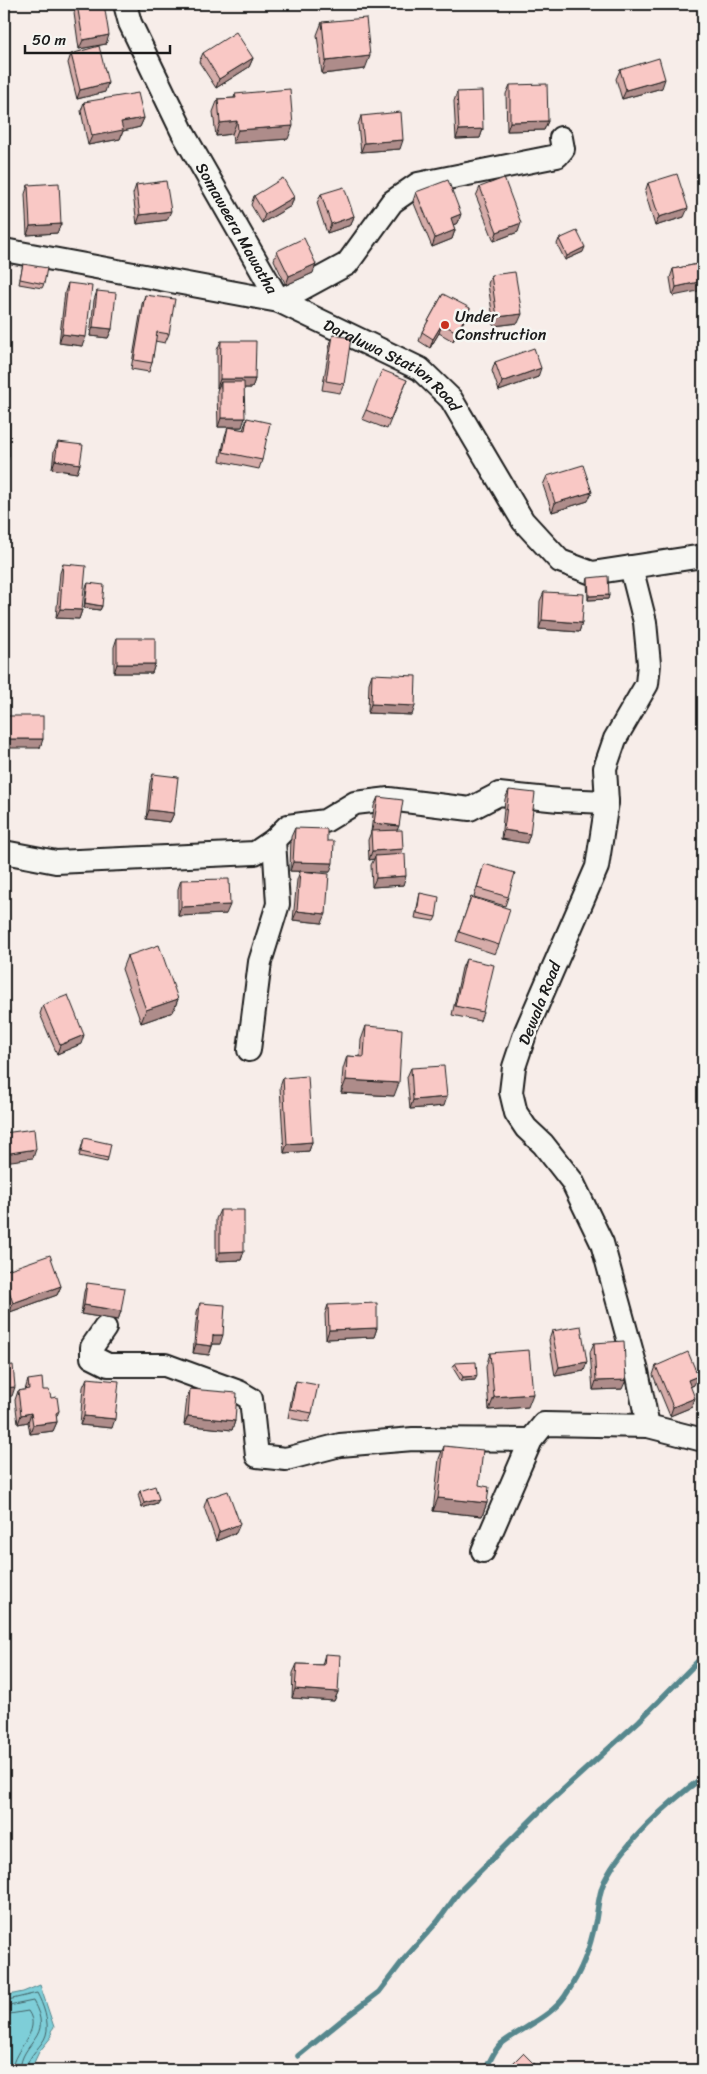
<svg xmlns="http://www.w3.org/2000/svg" width="707" height="2074" font-family="Sriracha,sans-serif">
<style>
.water{fill:#7eced8;stroke:#57878d}
.lines{fill:none;stroke-linecap:round;stroke-linejoin:round}
.shore{stroke:#436367;stroke-width:1}
.stream{stroke:#57878d;stroke-width:5.5}
.minor-casing{stroke:#1c1c1c;stroke-width:26}
.minor{stroke:#f6f6f2;stroke-width:22}
.wall{fill:#d6aca9;stroke:#1c1c1c}
.shaded-wall{fill:#ae8c8a;stroke:#1c1c1c}
.building{fill:#f9c8c5;stroke:#1c1c1c}
.poi-dot{fill:#c8321e;stroke:#f6f6f2;stroke-width:2}
.labels{text-anchor:middle;stroke-width:5;stroke-linejoin:round;paint-order:stroke}
.street-label{font-size:16px;fill:#1c1c1c;stroke:#f6f6f2}
.poi-label{font-size:16px;fill:#1c1c1c;stroke:#f6f6f2;text-anchor:start}
</style>
<rect width="100%" height="100%" fill="#f7ede9"/>
<filter id="ink" filterUnits="userSpaceOnUse"><feTurbulence type="fractalNoise" baseFrequency=".02" numOctaves="2"/><feDisplacementMap in="SourceGraphic" scale="10" xChannelSelector="R" yChannelSelector="G"/><feConvolveMatrix kernelMatrix="1 2 1 2 8 2 1 2 1" color-interpolation-filters="sRGB"/></filter>
<g filter="url(#ink)">
<!-- water -->
<path class="water" d="M40,1985L54,2027L51,2031L52,2036L39,2052L31,2069L32,2070H4V1996L23,1992Z"/>
<g class="lines">
<!-- shore -->
<g class="shore">
<path d="M4,2001L37,1993C43,2004 50,2023 46,2035C43,2046 28,2054 26,2070"/>
<path d="M4,2007L33,2001C55,2039 21,2040 20,2070"/>
<path d="M4,2015L28,2011C43,2032 13,2048 12,2070"/>
</g>
<!-- stream -->
<g class="stream">
<path d="M298,2056L341,2021L379,1992L405,1958L438,1921L459,1892L544,1807L639,1721L703,1656"/>
<path d="M485,2070C490,2062 494,2050 501,2044C521,2028 550,2018 565,1996C582,1971 590,1949 596,1919C598,1907 599,1892 604,1882C623,1843 669,1802 703,1777"/>
</g>
<defs>
<g id="minor">
<path id="s1" d="M125,4L130,23L183,133L279,301L347,264L392,202L418,184L557,156L563,149L561,138"/>
<path id="s2" d="M4,250L279,301L420,369L451,399L523,521L560,561L592,573L703,556"/>
<path d="M631,567L645,622L649,664L647,684L615,739L605,768L607,802L597,867L526,1031L514,1067L511,1092L516,1113L526,1128L543,1144L572,1181L602,1243L637,1371L648,1426"/>
<path d="M4,852L56,862L255,853L274,840L288,826L325,821L355,803L389,799L470,809L499,794L559,800L607,802"/>
<path d="M249,1050L260,962L278,904L274,840"/>
<path d="M105,1328L92,1347V1357L108,1365H165L239,1392L251,1399L257,1456L286,1459L340,1445L413,1439L531,1440"/>
<path d="M483,1551L531,1440L544,1424L648,1426L703,1440"/>
</g>
</defs>
<!-- minor casing -->
<use href="#minor" class="minor-casing"/>
<!-- minor -->
<use href="#minor" class="minor"/>
</g>
<!-- wall -->
<g class="wall">
<path d="M77,4L106,44L79,49L74,13Z"/>
<path d="M322,22L365,69L322,74L317,35Z"/>
<path d="M203,53L253,58L249,67L216,88L199,62Z"/>
<path d="M71,54L105,92L77,99L68,63Z"/>
<path d="M620,70L662,88L622,99L616,79Z"/>
<path d="M510,85L548,121L544,130L507,131L506,94Z"/>
<path d="M457,92L483,129L480,138L456,139L454,101Z"/>
<path d="M235,94L288,139L233,143L232,134L216,136L213,112L218,99L234,98Z"/>
<path d="M84,102L144,118L140,127L123,131L120,139L88,145L81,111Z"/>
<path d="M361,116L400,149L361,152L358,125Z"/>
<path d="M648,183L684,217L655,226L645,192Z"/>
<path d="M28,185L61,224L57,233L27,235L25,194Z"/>
<path d="M136,185L167,220L137,224L133,194Z"/>
<path d="M480,187L518,232L494,241L476,196Z"/>
<path d="M416,192L458,223L453,225L455,230L452,239L432,247L413,201Z"/>
<path d="M321,194L354,216L351,225L327,233L317,203Z"/>
<path d="M254,196L294,197L291,206L262,223L251,205Z"/>
<path d="M559,239L583,252L565,260L557,244Z"/>
<path d="M277,251L313,273L286,285L274,260Z"/>
<path d="M703,263L673,296L670,278L673,269Z"/>
<path d="M23,264L44,284L42,288L19,284Z"/>
<path d="M491,275L518,323L494,326L488,284Z"/>
<path d="M68,283L82,346L59,343L65,292Z"/>
<path d="M97,291L112,329L108,338L90,336L94,300Z"/>
<path d="M443,294L466,317L453,341L439,333L430,348L419,341L422,332Z"/>
<path d="M145,295L169,334L165,343L155,341L152,363L149,372L131,369L142,304Z"/>
<path d="M333,335L344,384L340,393L322,390L330,344Z"/>
<path d="M221,341L255,379L252,388H244L242,427H218L217,391L218,388H217V350Z"/>
<path d="M495,362L538,377L499,391L492,371Z"/>
<path d="M407,380L387,429L362,419L366,410Z"/>
<path d="M247,418L262,460L259,469L220,461L225,436L228,427L243,430Z"/>
<path d="M58,442L80,464L77,473L52,469L54,451Z"/>
<path d="M547,476L588,501L552,512L543,485Z"/>
<path d="M63,564L82,610L79,619L56,618L60,573Z"/>
<path d="M588,578L609,595L608,599L588,600L587,582Z"/>
<path d="M88,583L102,606L100,610L84,608L86,587Z"/>
<path d="M703,589V620H702V593Z"/>
<path d="M544,592L582,623L579,632L539,629L540,601Z"/>
<path d="M117,638L155,664L152,673H114V647Z"/>
<path d="M372,674L412,715L368,713L369,683Z"/>
<path d="M153,774L174,813L170,822L146,819L150,783Z"/>
<path d="M509,790L527,843L501,839L505,799Z"/>
<path d="M378,797L397,830L401,854L403,885L372,887L371,865L374,859L369,860L368,840L371,832L374,806Z"/>
<path d="M295,828L327,841L330,872L290,871L291,837Z"/>
<path d="M484,864L508,897L505,906L474,897Z"/>
<path d="M300,871L322,923L293,920L297,880Z"/>
<path d="M181,880L226,914L178,916V889Z"/>
<path d="M420,893L436,917L434,921L415,918Z"/>
<path d="M471,897L499,945L495,954L456,941Z"/>
<path d="M127,956L178,999L173,1012L141,1023L122,969Z"/>
<path d="M466,959L483,1012L480,1021L452,1015L462,968Z"/>
<path d="M43,1005L81,1044L57,1054L40,1014Z"/>
<path d="M366,1026L394,1096L341,1093L343,1069L347,1056L360,1057L361,1040Z"/>
<path d="M411,1068L444,1106L410,1109L407,1077Z"/>
<path d="M283,1078L312,1142L309,1151L284,1153L280,1087Z"/>
<path d="M84,1138L108,1158L107,1162L79,1156Z"/>
<path d="M220,1210L244,1251L241,1260L216,1261V1219Z"/>
<path d="M4,1271L61,1286L57,1295L10,1312L4,1294Z"/>
<path d="M87,1283L121,1311L118,1320L81,1314L84,1292Z"/>
<path d="M200,1303L220,1344H213L209,1355L193,1353L197,1312Z"/>
<path d="M328,1305L377,1328L374,1337L326,1339L325,1314Z"/>
<path d="M552,1331L584,1371L555,1376L549,1340Z"/>
<path d="M594,1343L622,1389L593,1390L590,1352Z"/>
<path d="M490,1353L528,1407L489,1410L486,1367Z"/>
<path d="M455,1363L475,1380L461,1381L453,1368Z"/>
<path d="M656,1366L694,1385L690,1387L692,1407L670,1416L653,1375Z"/>
<path d="M87,1378L112,1428L80,1425L83,1387Z"/>
<path d="M28,1380L43,1390L51,1398L59,1411L56,1418L57,1422L53,1431L30,1434L28,1422L18,1424L15,1400L18,1391L25,1390Z"/>
<path d="M296,1381L312,1413L309,1422L288,1418L293,1390Z"/>
<path d="M190,1389L235,1421L232,1430L184,1425L187,1398Z"/>
<path d="M444,1446L479,1485L487,1503L482,1516L433,1511L439,1459Z"/>
<path d="M140,1491L157,1503L142,1508L138,1495Z"/>
<path d="M207,1498L236,1533L216,1541L204,1507Z"/>
<path d="M325,1654L338,1692L334,1701L292,1698L293,1673L297,1664L322,1665Z"/>
</g>
<!-- shaded-wall -->
<g class="shaded-wall">
<path d="M109,35L106,44L79,49L83,40Z"/>
<path d="M4,39H7L4,48Z"/>
<path d="M370,56L365,69L322,74L326,61Z"/>
<path d="M253,58L249,67L216,88L219,79Z"/>
<path d="M665,79L662,88L622,99L626,90Z"/>
<path d="M108,83L105,92L77,99L80,90Z"/>
<path d="M144,118L140,127L123,131L120,139L88,145L92,136L121,122Z"/>
<path d="M237,121L232,134L216,136L220,123Z"/>
<path d="M548,121L544,130L507,131L510,122Z"/>
<path d="M293,126L288,139L233,143L238,130Z"/>
<path d="M483,129L480,138L456,139L459,130Z"/>
<path d="M403,140L400,149L361,152L364,143Z"/>
<path d="M294,197L291,206L262,223L265,214Z"/>
<path d="M688,208L684,217L655,226L659,217Z"/>
<path d="M171,211L167,220L137,224L140,215Z"/>
<path d="M461,214L458,223L447,227L451,218Z"/>
<path d="M354,216L351,225L327,233L331,224Z"/>
<path d="M521,223L518,232L494,241L497,232Z"/>
<path d="M61,224L57,233L27,235L30,226Z"/>
<path d="M455,230L452,239L432,247L435,238Z"/>
<path d="M585,247L583,252L565,260L567,256Z"/>
<path d="M316,264L313,273L286,285L289,276Z"/>
<path d="M703,281V290L673,296L676,287Z"/>
<path d="M470,308L466,317L453,341L457,332Z"/>
<path d="M522,314L518,323L494,326L497,317Z"/>
<path d="M442,324L439,333L430,348L433,339Z"/>
<path d="M93,327L112,329L108,338L90,336Z"/>
<path d="M62,334L86,337L82,346L59,343Z"/>
<path d="M541,368L538,377L499,391L502,382Z"/>
<path d="M220,379H255L252,388H221V382L218,388H217Z"/>
<path d="M221,418H245L242,427H218Z"/>
<path d="M4,456H9L6,465H4Z"/>
<path d="M55,460L80,464L77,473L52,469Z"/>
<path d="M592,492L588,501L552,512L555,503Z"/>
<path d="M609,595L608,599L588,600L589,596Z"/>
<path d="M85,603L102,606L100,610L84,608Z"/>
<path d="M60,609L82,610L79,619L56,618Z"/>
<path d="M542,620L582,623L579,632L539,629Z"/>
<path d="M117,664H155L152,673H114Z"/>
<path d="M371,704L415,706L412,715L368,713Z"/>
<path d="M4,739H43L40,748H4Z"/>
<path d="M149,810L174,813L170,822L146,819Z"/>
<path d="M374,823L399,826L395,835L371,832Z"/>
<path d="M504,830L530,834L527,843L501,839Z"/>
<path d="M403,849L400,858L375,856L374,859L369,860L372,851Z"/>
<path d="M293,862L333,863L330,872L290,871Z"/>
<path d="M406,876L403,885L372,887L376,878Z"/>
<path d="M230,905L226,914L178,916L181,907Z"/>
<path d="M297,911L326,914L322,923L293,920Z"/>
<path d="M178,999L173,1012L141,1023L146,1010Z"/>
<path d="M84,1035L81,1044L57,1054L60,1045Z"/>
<path d="M346,1080L399,1083L394,1096L341,1093Z"/>
<path d="M447,1097L444,1106L410,1109L413,1100Z"/>
<path d="M312,1142L309,1151L284,1153L287,1144Z"/>
<path d="M36,1149L33,1158L4,1162V1154Z"/>
<path d="M244,1251L241,1260L216,1261L220,1252Z"/>
<path d="M61,1286L57,1295L10,1312L13,1303Z"/>
<path d="M84,1305L121,1311L118,1320L81,1314Z"/>
<path d="M377,1328L374,1337L326,1339L329,1330Z"/>
<path d="M213,1335H223L220,1344H210Z"/>
<path d="M196,1344L212,1346L209,1355L193,1353Z"/>
<path d="M587,1362L584,1371L555,1376L559,1367Z"/>
<path d="M477,1376L475,1380L461,1381L463,1377Z"/>
<path d="M698,1376L694,1385L684,1389L688,1380Z"/>
<path d="M626,1380L622,1389L593,1390L596,1381Z"/>
<path d="M15,1387L12,1396L4,1397V1388Z"/>
<path d="M533,1394L528,1407L489,1410L494,1397Z"/>
<path d="M695,1398L692,1407L670,1416L673,1407Z"/>
<path d="M31,1413L28,1422L18,1424L21,1415Z"/>
<path d="M84,1416L115,1419L112,1428L80,1425Z"/>
<path d="M188,1416L235,1421L232,1430L184,1425Z"/>
<path d="M57,1422L53,1431L30,1434L33,1425Z"/>
<path d="M438,1498L487,1503L482,1516L433,1511Z"/>
<path d="M159,1499L157,1503L142,1508L144,1503Z"/>
<path d="M240,1524L236,1533L216,1541L219,1532Z"/>
<path d="M295,1689L338,1692L334,1701L292,1698Z"/>
</g>
<!-- building -->
<g class="building">
<path d="M77,4H104L109,35L83,40Z"/>
<path d="M4,14L8,15L7,39H4Z"/>
<path d="M366,18L370,56L326,61L322,22Z"/>
<path d="M236,32L253,58L219,79L203,53Z"/>
<path d="M99,46L108,83L80,90L71,54Z"/>
<path d="M659,58L665,79L626,90L620,70Z"/>
<path d="M547,84L548,121L510,122V85Z"/>
<path d="M290,89L293,126L238,130L237,121L220,123L218,99L236,98L235,94Z"/>
<path d="M482,91L483,129L459,130L457,92Z"/>
<path d="M138,93L144,118L121,122L123,130L92,136L84,102Z"/>
<path d="M401,112L403,140L364,143L361,116Z"/>
<path d="M677,174L688,208L659,217L648,183Z"/>
<path d="M283,178L294,197L265,214L254,196Z"/>
<path d="M504,178L521,223L497,232L480,187Z"/>
<path d="M448,180L461,214L451,218L455,230L435,238L416,192Z"/>
<path d="M166,181L171,211L140,215L136,185Z"/>
<path d="M59,183L61,224L30,226L28,185Z"/>
<path d="M344,187L354,216L331,224L321,194Z"/>
<path d="M577,231L585,247L567,256L559,239Z"/>
<path d="M304,238L316,264L289,276L277,251Z"/>
<path d="M703,263V281L676,287L673,269Z"/>
<path d="M23,264L47,268L44,284L20,279Z"/>
<path d="M515,272L522,314L497,317L491,275Z"/>
<path d="M68,283L92,286L86,337L62,334Z"/>
<path d="M97,291L116,293L112,329L93,327Z"/>
<path d="M443,294L470,308L457,332L442,324L433,339L422,332Z"/>
<path d="M145,295L175,299L169,334L157,332L152,363L134,360Z"/>
<path d="M333,335L351,338L344,384L326,381Z"/>
<path d="M221,341H256L255,379H220Z"/>
<path d="M534,348L541,368L502,382L495,362Z"/>
<path d="M382,370L407,380L390,420L366,410Z"/>
<path d="M221,382H244L245,418H221Z"/>
<path d="M247,418L270,423L262,460L223,452L228,427L245,430Z"/>
<rect x="4" y="423" width="5" height="33"/>
<path d="M58,442L83,445L80,464L55,460Z"/>
<path d="M583,465L592,492L555,503L547,476Z"/>
<path d="M63,564L86,566L82,610L60,609Z"/>
<path d="M608,576L609,595L589,596L588,578Z"/>
<path d="M88,583L104,585L102,606L85,603Z"/>
<path d="M544,592L584,594L582,623L542,620Z"/>
<rect x="117" y="638" width="38" height="26"/>
<path d="M372,674L416,676L415,706L371,704Z"/>
<rect x="4" y="716" width="39" height="23"/>
<path d="M153,774L178,777L174,813L149,810Z"/>
<path d="M509,790L535,793L530,834L504,830Z"/>
<path d="M378,797L403,800L399,826L374,823Z"/>
<path d="M4,805H6L5,833H4Z"/>
<path d="M295,828L327,829V841H334L333,863L293,862Z"/>
<path d="M402,830L403,849L372,851L371,831Z"/>
<path d="M405,854L406,876L376,878L375,856Z"/>
<path d="M484,864L515,873L508,897L477,888Z"/>
<path d="M300,871L329,874L326,914L297,911Z"/>
<path d="M229,879L230,905L181,907V880Z"/>
<path d="M420,893L439,897L436,917L417,913Z"/>
<path d="M471,897L510,909L499,945L459,932Z"/>
<path d="M159,945L178,999L146,1010L127,956Z"/>
<path d="M466,959L494,965L483,1012L455,1006Z"/>
<path d="M68,995L84,1035L60,1045L43,1005Z"/>
<path d="M366,1026L402,1029L399,1083L346,1080L347,1056L364,1057Z"/>
<path d="M444,1066L447,1097L413,1100L411,1068Z"/>
<path d="M308,1076L312,1142L287,1144L283,1078Z"/>
<path d="M34,1129L36,1149L4,1154V1133Z"/>
<path d="M84,1138L111,1144L108,1158L81,1152Z"/>
<path d="M220,1210H244V1251L220,1252Z"/>
<path d="M50,1255L61,1286L13,1303L4,1276V1271Z"/>
<path d="M87,1283L125,1288L121,1311L84,1305Z"/>
<path d="M200,1303L225,1305L223,1335H213L212,1346L196,1344Z"/>
<path d="M377,1303V1328L329,1330L328,1305Z"/>
<path d="M581,1326L587,1362L559,1367L552,1331Z"/>
<path d="M624,1341L626,1380L596,1381L594,1343Z"/>
<path d="M529,1350L533,1394L494,1397L490,1353Z"/>
<path d="M688,1352L698,1376L688,1380L695,1398L673,1407L656,1366Z"/>
<path d="M476,1362L477,1376L463,1377L455,1363Z"/>
<path d="M13,1365L15,1387L4,1388V1366Z"/>
<path d="M42,1378L43,1390H49L51,1398L57,1397L59,1411L56,1413L57,1422L33,1425L31,1413L21,1415L18,1391L29,1389L28,1380Z"/>
<path d="M87,1378L119,1381L115,1419L84,1416Z"/>
<path d="M296,1381L318,1385L312,1413L291,1409Z"/>
<path d="M190,1389L237,1393L235,1421L188,1416Z"/>
<path d="M444,1446L483,1450L479,1485L489,1487L487,1503L438,1498Z"/>
<path d="M155,1486L159,1499L144,1503L140,1491Z"/>
<path d="M228,1491L240,1524L219,1532L207,1498Z"/>
<path d="M325,1654L340,1655L338,1692L295,1689L297,1664L324,1665Z"/>
<path d="M523,2053L535,2065L531,2070H506Z"/>
</g>
</g>
<!-- markers -->
<circle class="poi-dot" cx="445" cy="325" r="5"/>
<g class="labels">
<!-- street labels -->
<g class="street-label">
<text dy="6" stroke="none"><textPath href="#s1" startOffset="251">Somaweera Mawatha</textPath></text>
<text dy="6" stroke="none"><textPath href="#s2" startOffset="411">Daraluwa Station Road</textPath></text>
<text transform="translate(539 1003) rotate(-68)" y="6">Dewala Road</text>
</g>
<!-- poi labels -->
<g class="poi-label">
<text x="455" y="322">Under<tspan x="455" dy="18">Construction</tspan></text>
</g>
</g>
<!-- margin -->
<rect width="707" height="2074" fill="none" stroke="#f6f6f2" stroke-width="20"/>
<rect x="10" y="10" width="687" height="2054" fill="none" stroke="#1c1c1c" stroke-width="2" filter="url(#ink)"/>
<!-- scale -->
<path d="M25 45v8h145v-8" fill="none" stroke="#1c1c1c" stroke-width="2.5"/>
<text x="32" y="45" font-size="15" fill="#1c1c1c" stroke="#f6f6f2" stroke-width="4" paint-order="stroke">50 m</text>
</svg>
